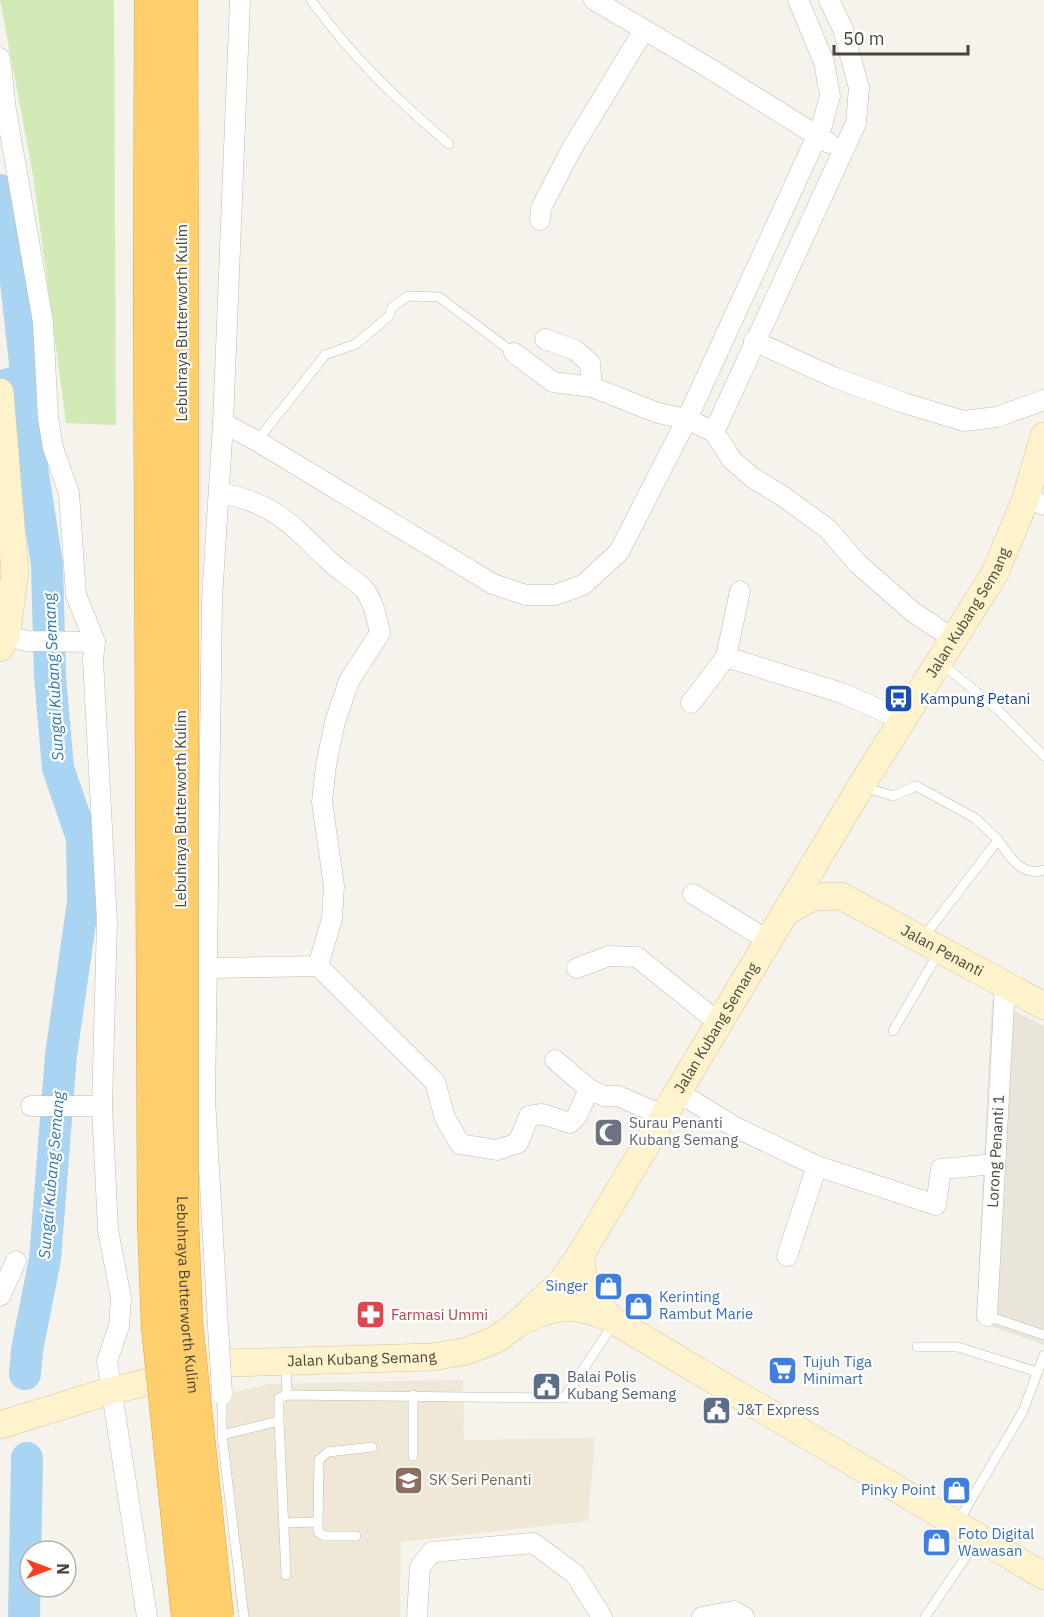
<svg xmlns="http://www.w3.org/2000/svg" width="1044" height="1617" font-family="'IBM Plex Sans',sans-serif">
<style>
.residential{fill:#eae5da}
.education{fill:#efe8d6}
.green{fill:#d2eab5}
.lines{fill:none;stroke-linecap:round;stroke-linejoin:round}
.canal{stroke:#a9d4f2;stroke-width:18}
.river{stroke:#a9d4f2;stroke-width:32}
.service-casing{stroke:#c2bbae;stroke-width:10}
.minor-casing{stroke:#c2bbae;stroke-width:21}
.secondary-casing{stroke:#d6c79b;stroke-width:28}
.motorway-casing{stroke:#e0a43c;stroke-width:34}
.service{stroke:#fff;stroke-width:9}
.minor{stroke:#fff;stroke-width:20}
.secondary{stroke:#fff3cd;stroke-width:27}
.motorway{stroke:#ffcf6e;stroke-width:33}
.minor-bridge-casing{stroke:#c2bbae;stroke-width:21;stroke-linecap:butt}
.motorway-bridge-casing{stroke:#e0a43c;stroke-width:34;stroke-linecap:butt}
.minor-bridge{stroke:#fff;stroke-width:20}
.motorway-bridge{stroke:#ffcf6e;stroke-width:33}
.labels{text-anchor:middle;stroke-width:4.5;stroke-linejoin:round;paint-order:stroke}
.street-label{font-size:15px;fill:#4b4439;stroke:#fff}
.transit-label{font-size:15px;fill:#164399;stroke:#fff;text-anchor:start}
.worship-label{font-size:15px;fill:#5b616d;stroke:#fff;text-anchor:start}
.shop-label{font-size:15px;fill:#366cbe;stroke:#fff;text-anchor:start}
.health-label{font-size:15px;fill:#be3a42;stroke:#fff;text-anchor:start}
.service-label{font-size:15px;fill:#4e5e75;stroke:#fff;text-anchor:start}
.education-label{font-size:15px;fill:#785e54;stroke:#fff;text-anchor:start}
.water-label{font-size:16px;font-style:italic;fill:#2e7ab2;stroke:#fff}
</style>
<rect width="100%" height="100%" fill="#f6f3ec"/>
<!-- residential -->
<path class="residential" d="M992,999L1044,1026V1345L976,1321Z"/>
<!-- education -->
<path class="education" d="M463,1380L464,1440L595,1438L588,1521L401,1542L400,1617H238L215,1397L268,1384Z"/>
<!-- green -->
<path class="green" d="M0,0H114L116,425L66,423L33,175Z"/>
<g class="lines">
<!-- canal -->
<path class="canal" d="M0,379L26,372"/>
<!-- river -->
<g class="river">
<path d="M0,190L6,211L16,282L26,372L31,461L47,565L50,676L58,768L82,838L83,902L61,1055L45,1259L27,1350L25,1374"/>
<path d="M24,1617L27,1458"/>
</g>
<defs>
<g id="service">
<path d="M311,0C353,58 395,98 449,144"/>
<path d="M257,441L325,355L356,344L389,316L392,307L408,296L439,297L514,353"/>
<path d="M941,663L998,710L1044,756"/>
<path d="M864,787L893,796L916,786L975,818L998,840"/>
<path d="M923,938L998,840C1009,856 1021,877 1044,870"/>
<path d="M893,1031L939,952"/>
<path d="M987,1316L1044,1335"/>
<path d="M917,1347H958L1037,1372"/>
<path d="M286,1362L287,1395"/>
<path d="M222,1394V1435L244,1617"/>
<path d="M279,1421V1398L287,1395L564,1398L614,1323"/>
<path d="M222,1435L279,1421L286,1575"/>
<path d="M413,1456V1395"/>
<path d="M318,1522V1532L325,1536H356"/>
<path d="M958,1522L1023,1411L1044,1355"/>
<path d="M284,1523L318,1522L319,1460L328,1452L372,1447"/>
<path d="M925,1617L978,1539"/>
</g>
<g id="minor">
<path d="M594,0L704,65L829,143"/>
<path d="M829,0L843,29L859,88L856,123L714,432L732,460L753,478L784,497L828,529L857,563L913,612L955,640"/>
<path d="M0,58L6,110L43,322L48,418L53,448L69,493L76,595L95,642L93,659L107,922L102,1106L108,1230L121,1298L119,1326L107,1361L147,1617"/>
<path d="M540,220L541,208L571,150L644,30"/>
<path d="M545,339L575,350L590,363L592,387L658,413L687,419L714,432"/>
<path d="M754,341L833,377L904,403L964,421L997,417L1044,400"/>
<path d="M514,353L553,382L592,387"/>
<path d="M223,423L257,441L493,584L526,595H555L583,585L619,552L687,419L822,125L830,96L824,62L798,0"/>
<path d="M219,493C270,501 291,523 326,558C337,569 351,577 362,587C373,598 377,619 380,633L349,681L335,722L326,765L322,802L334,886L332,919L318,966"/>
<path d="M1026,498L1044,505"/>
<path d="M6,636L27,641L95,642"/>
<path d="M726,657L740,591"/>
<path d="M691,703L726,657L842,693L903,720"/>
<path d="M693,894L769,941"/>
<path d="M208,968L318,966L435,1082L445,1118L460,1144L497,1150L518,1143L529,1116L542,1114L570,1123L577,1116L589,1089L604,1096H618L664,1116"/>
<path d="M577,968L609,956L637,957L719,1023"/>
<path d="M555,1060L589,1089"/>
<path d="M678,1092L735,1127L817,1166L936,1205L941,1169L995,1164"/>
<path d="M31,1106H102"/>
<path d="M787,1256L817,1166"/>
<path d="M0,1296L16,1261"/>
<path id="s1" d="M987,1316L1005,985"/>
<path d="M219,1343L205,1099L212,599L223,423L240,0"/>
<path d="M417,1617L420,1567L432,1552L533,1543L575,1574L602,1617"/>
<path d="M702,1617L734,1611L744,1617"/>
</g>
<g id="secondary">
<path d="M0,392L15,573L6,636L0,648"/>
<path id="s2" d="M786,912L813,897L841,896L1044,1006"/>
<path d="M581,1254C581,1287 593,1292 609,1318"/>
<path d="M529,1318C558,1304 580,1305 609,1318L1044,1576"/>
<path id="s3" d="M0,1425L110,1391L226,1363L432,1357L467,1351L495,1340L516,1325L562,1281L581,1254L861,786L995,573L1026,498L1044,436"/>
</g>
<g id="motorway">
<path d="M181,0L182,299"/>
<path d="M150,299L151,0"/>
</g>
</defs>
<!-- service casing -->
<use href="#service" class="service-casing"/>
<!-- minor casing -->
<use href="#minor" class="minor-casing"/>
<!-- secondary casing -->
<use href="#secondary" class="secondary-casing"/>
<!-- motorway casing -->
<use href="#motorway" class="motorway-casing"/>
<!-- service -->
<use href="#service" class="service"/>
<!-- minor -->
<use href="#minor" class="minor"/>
<!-- secondary -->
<use href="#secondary" class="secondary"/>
<!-- motorway -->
<use href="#motorway" class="motorway"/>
<defs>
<path id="minor-bridge" d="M219,1343L222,1394"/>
<g id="motorway-bridge">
<path d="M150,299L154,1222L158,1327L188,1617"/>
<path id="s4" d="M182,299V1222L186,1323L217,1617"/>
</g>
</defs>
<!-- minor-bridge casing -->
<use href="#minor-bridge" class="minor-bridge-casing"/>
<!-- motorway-bridge casing -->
<use href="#motorway-bridge" class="motorway-bridge-casing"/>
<!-- minor-bridge -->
<use href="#minor-bridge" class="minor-bridge"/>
<!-- motorway-bridge -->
<use href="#motorway-bridge" class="motorway-bridge"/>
</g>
<!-- icons -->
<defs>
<symbol id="bus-square" viewBox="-11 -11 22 22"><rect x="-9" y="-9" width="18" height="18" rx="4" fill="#1a4fb4" stroke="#fff"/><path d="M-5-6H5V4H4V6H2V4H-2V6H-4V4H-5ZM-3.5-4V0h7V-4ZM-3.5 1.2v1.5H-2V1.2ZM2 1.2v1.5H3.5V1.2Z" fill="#fff"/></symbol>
<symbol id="mosque-square" viewBox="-11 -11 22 22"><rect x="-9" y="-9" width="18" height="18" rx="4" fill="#6b7280" stroke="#fff"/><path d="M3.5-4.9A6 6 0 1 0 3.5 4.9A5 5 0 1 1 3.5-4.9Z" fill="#fff"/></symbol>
<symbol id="shop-square" viewBox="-11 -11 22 22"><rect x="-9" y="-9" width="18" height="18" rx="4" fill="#3f7fe0" stroke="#fff"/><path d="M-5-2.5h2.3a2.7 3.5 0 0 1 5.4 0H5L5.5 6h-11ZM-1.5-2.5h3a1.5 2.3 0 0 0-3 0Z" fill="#fff"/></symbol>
<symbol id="pharmacy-square" viewBox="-11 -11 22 22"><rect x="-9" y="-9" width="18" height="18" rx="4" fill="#e0444e" stroke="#fff"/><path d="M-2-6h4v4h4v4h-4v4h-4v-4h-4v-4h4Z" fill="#fff"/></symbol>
<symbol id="supermarket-square" viewBox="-11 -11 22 22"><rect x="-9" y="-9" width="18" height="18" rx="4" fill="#3f7fe0" stroke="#fff"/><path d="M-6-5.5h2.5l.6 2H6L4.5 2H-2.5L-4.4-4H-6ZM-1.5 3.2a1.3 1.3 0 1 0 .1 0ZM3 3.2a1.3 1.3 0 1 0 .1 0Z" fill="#fff"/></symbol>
<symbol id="civic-square" viewBox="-11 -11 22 22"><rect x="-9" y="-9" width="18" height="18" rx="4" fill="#5c6f8a" stroke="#fff"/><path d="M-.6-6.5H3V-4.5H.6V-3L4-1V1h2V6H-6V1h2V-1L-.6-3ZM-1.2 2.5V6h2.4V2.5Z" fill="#fff"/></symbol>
<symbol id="school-square" viewBox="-11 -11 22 22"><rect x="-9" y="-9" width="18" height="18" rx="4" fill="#8d6e63" stroke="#fff"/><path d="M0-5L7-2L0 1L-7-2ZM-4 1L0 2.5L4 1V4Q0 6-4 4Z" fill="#fff"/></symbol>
</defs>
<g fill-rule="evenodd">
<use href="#bus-square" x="882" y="682" width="33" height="33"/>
<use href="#mosque-square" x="592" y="1116" width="33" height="33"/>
<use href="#shop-square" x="592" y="1270" width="33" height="33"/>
<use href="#shop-square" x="622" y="1290" width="33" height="33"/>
<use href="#pharmacy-square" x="354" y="1298" width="33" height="33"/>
<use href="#supermarket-square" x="766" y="1354" width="33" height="33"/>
<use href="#civic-square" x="530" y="1370" width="33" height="33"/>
<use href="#civic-square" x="700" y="1394" width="33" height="33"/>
<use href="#school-square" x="392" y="1464" width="33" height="33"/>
<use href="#shop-square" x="940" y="1474" width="33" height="33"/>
<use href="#shop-square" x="920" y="1526" width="33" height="33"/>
</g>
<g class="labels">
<!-- street labels -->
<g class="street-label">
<text transform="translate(182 323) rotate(-90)" y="5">Lebuhraya Butterworth Kulim</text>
<text dy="5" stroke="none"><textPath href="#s3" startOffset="1378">Jalan Kubang Semang</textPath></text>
<text transform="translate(181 809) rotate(-90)" y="5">Lebuhraya Butterworth Kulim</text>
<text dy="5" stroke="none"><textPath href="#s2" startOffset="174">Jalan Penanti</textPath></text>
<text dy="5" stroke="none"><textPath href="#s3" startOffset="892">Jalan Kubang Semang</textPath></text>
<text dy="5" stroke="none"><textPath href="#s1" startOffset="165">Lorong Penanti 1</textPath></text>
<text dy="5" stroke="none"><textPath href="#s4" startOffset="996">Lebuhraya Butterworth Kulim</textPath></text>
<text dy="5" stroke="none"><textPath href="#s3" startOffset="370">Jalan Kubang Semang</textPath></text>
</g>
<!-- transit labels -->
<g class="transit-label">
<text x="920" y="704">Kampung Petani</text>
</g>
<!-- worship labels -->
<g class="worship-label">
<text x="629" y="1128">Surau Penanti<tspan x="629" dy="17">Kubang Semang</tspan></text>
</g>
<!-- shop labels -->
<g class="shop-label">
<text x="588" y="1291" text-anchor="end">Singer</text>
<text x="659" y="1302">Kerinting<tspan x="659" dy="17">Rambut Marie</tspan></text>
<text x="803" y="1367">Tujuh Tiga<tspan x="803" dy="17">Minimart</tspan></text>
<text x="936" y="1495" text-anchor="end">Pinky Point</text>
<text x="958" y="1539">Foto Digital<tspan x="958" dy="17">Wawasan</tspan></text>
</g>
<!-- health labels -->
<g class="health-label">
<text x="391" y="1320">Farmasi Ummi</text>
</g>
<!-- service labels -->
<g class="service-label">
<text x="567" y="1382">Balai Polis<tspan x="567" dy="17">Kubang Semang</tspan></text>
<text x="737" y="1415">J&amp;T Express</text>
</g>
<!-- education labels -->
<g class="education-label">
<text x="429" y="1485">SK Seri Penanti</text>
</g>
<!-- water labels -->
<g class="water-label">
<text transform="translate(53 677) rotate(-93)" y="6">Sungai Kubang Semang</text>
<text transform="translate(51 1175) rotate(-85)" y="6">Sungai Kubang Semang</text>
</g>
</g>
<!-- north arrow -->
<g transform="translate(48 1569) rotate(90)"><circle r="28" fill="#ffffff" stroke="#b7b4b0" stroke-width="1.5"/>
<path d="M0-4.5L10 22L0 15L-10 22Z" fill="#fc3f1d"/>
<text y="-9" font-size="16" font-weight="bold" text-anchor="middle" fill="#4b4439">N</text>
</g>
<!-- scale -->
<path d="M834 45v9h134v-9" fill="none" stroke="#4b4439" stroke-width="3"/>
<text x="843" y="45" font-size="18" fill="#4b4439" stroke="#ffffff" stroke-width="4.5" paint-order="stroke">50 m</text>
</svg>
